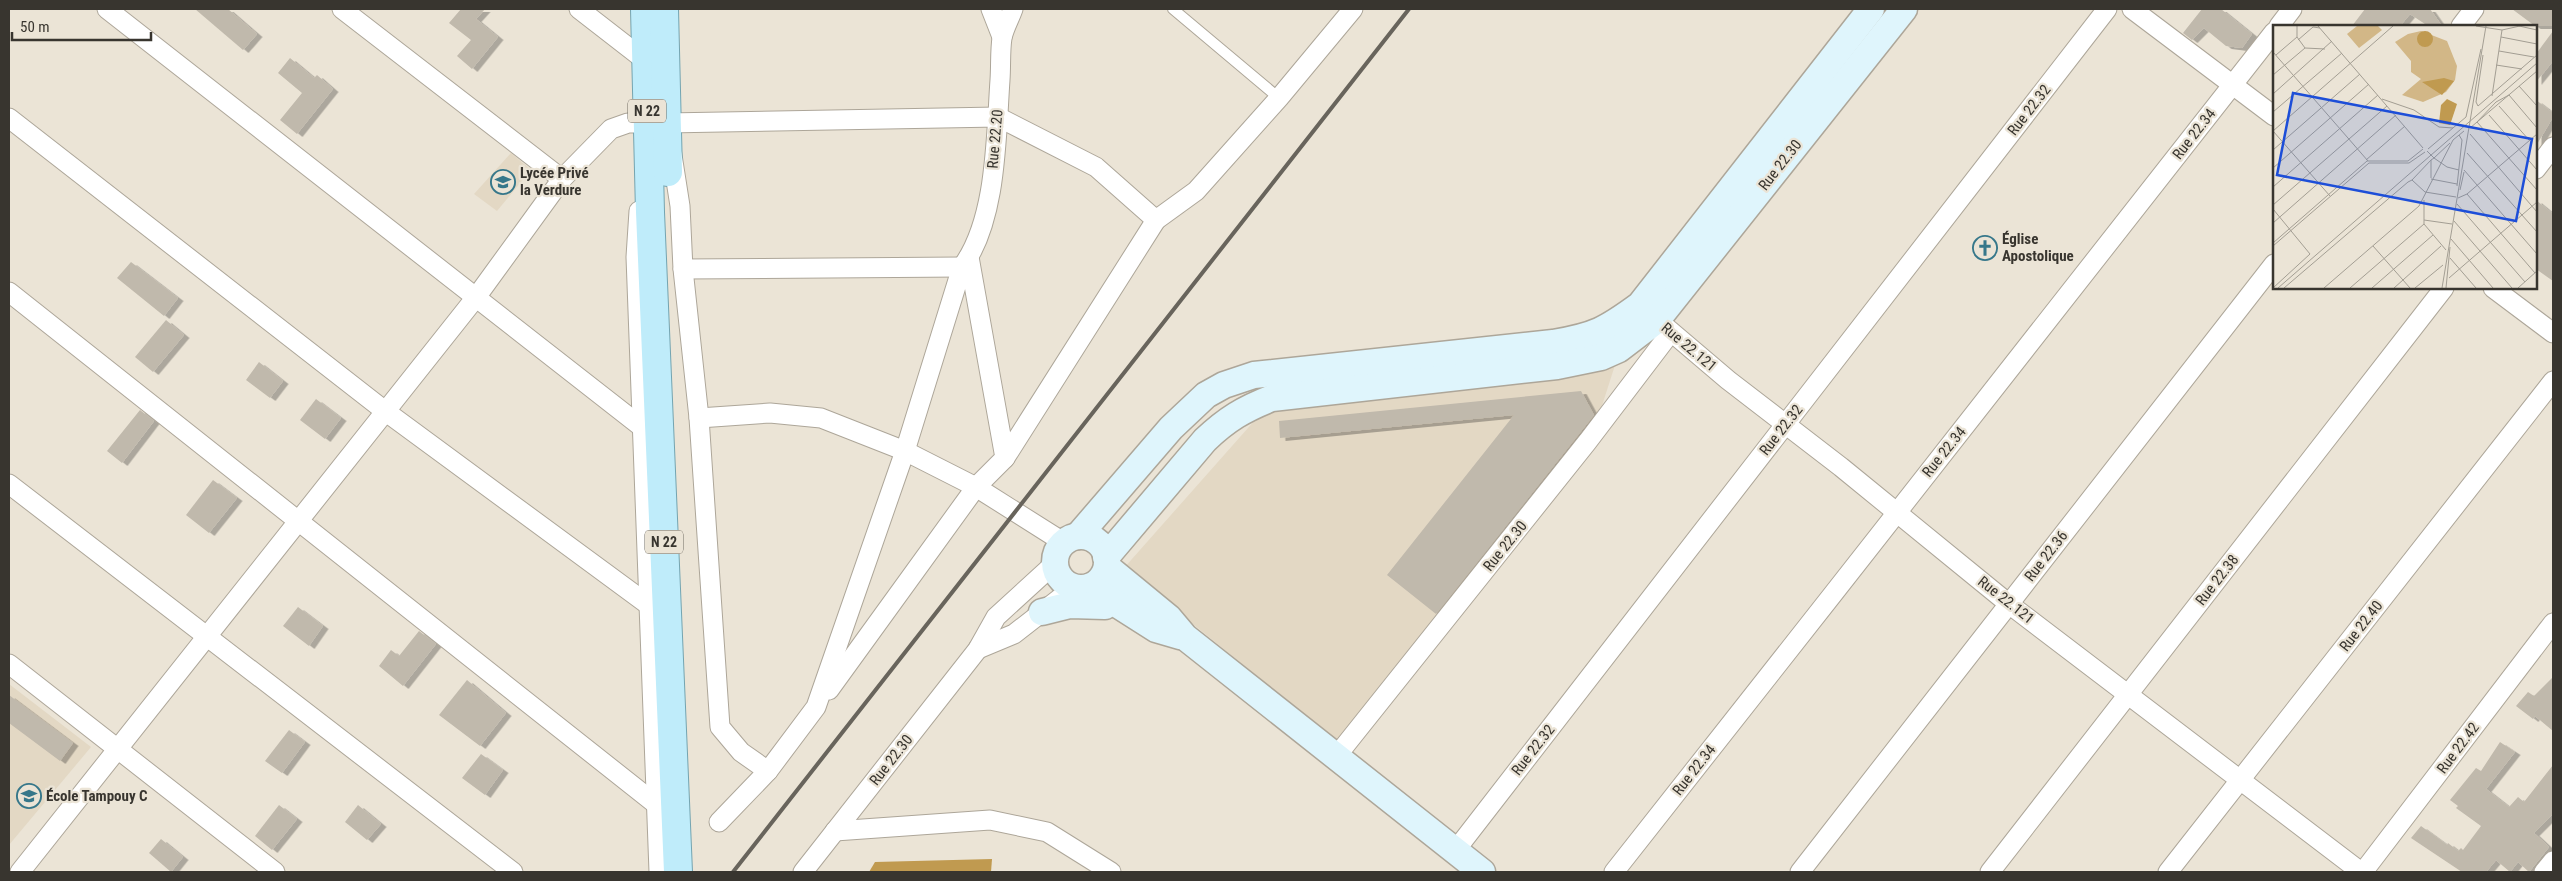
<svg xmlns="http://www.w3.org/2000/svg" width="2562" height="881" font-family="'Roboto Condensed',sans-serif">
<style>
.built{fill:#e3d8c4}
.forest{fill:#c09a50}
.building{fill:#c0b9ac;filter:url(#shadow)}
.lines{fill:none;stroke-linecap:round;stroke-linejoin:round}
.lane-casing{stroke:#ada699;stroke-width:12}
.street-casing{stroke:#ada699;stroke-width:21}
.secondary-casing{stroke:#ada699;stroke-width:29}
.primary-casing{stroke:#74a4b0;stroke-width:30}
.lane{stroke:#fff;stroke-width:10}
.street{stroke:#fff;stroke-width:19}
.secondary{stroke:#dff5fc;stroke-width:26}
.primary{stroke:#bfecfa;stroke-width:28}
.rail{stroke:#68645c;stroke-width:4}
.labels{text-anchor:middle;stroke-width:4.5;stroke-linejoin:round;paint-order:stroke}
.shield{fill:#ebe4d6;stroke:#6e6a61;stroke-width:1}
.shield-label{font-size:14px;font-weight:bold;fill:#38352f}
.street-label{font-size:15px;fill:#38352f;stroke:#ebe4d6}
.poi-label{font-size:15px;font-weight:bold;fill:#38352f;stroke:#ebe4d6;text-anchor:start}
.inset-road{fill:none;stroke:#a39e93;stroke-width:1}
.view{fill:#1d4ed8;fill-opacity:0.15;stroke:#1d4ed8;stroke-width:2.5}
.inset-edge{fill:none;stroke:#38352f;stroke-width:2.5}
</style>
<defs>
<filter id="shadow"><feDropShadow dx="5.5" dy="3" stdDeviation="0" flood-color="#0004"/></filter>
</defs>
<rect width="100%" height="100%" fill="#ebe4d6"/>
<!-- built -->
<g class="built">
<path d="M511,153L531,170L497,211L474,194Z"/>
<path d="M1616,362L1599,415L1338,742L1124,568L1271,402L1531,383Z"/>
<path d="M9,684L91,747L9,845Z"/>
</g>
<!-- forest -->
<path class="forest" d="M992,859L991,872H869L875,862Z"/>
<!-- building -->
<g class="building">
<path d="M195,9H228L257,34L243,50Z"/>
<path d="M461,9H485L476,19L498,37L472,69L457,56L471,40L449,23Z"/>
<path d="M2202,9H2221L2252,34L2242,48L2226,46L2204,28L2192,40L2183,33Z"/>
<path d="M2365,9H2430L2442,26H2428L2410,14L2400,26H2352Z"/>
<path d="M2512,9H2553V26H2535Z"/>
<path d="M2553,31V61L2536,82V54Z"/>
<path d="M290,58L314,78L317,75L333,89L297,134L280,120L302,93L278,73Z"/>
<path d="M2536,100L2553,113V117L2536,146Z"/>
<path d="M2536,200L2553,214V281L2536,269Z"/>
<path d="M131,262L178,298L164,316L117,278Z"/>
<path d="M166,320L184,335L153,372L135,357Z"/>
<path d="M259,362L283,381L270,398L246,380Z"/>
<path d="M1581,391L1594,415L1436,614L1387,575L1514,415L1280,438L1279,421Z"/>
<path d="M316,399L341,418L325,439L300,420Z"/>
<path d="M140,410L154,421L122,463L107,451Z"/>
<path d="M213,480L237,498L209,533L186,515Z"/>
<path d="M298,607L323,626L309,646L283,626Z"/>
<path d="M419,631L436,644L403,686L379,666L391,650L399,656Z"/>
<path d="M2553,677V731L2535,716L2533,719L2516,706L2528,692L2534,696Z"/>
<path d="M467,680L506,713L480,746L439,715Z"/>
<path d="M9,695L73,743L60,761L9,723Z"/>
<path d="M289,730L305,742L282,773L265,761Z"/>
<path d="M2500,742L2515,752L2486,789L2509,807L2518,797L2524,802L2553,765V814L2534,833L2549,847L2529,872L2518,862L2510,872L2496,860L2486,872H2462L2411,838L2421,826L2447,845L2448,843L2458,851L2461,848L2463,850L2481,826L2456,808L2458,806L2450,800L2476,768L2481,771Z"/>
<path d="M481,754L503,770L485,795L462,778Z"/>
<path d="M279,805L297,819L272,850L255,836Z"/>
<path d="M358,805L381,824L367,840L345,822Z"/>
<path d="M161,839L183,857L171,872L149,853Z"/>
</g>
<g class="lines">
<defs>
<path id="lane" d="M1173,9L1279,98"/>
<g id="street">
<path d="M107,9L643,428"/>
<path d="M342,9L562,179"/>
<path d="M579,9L646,61"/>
<path d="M991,9L1002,37"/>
<path d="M2132,9L2274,116"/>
<path d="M2279,26L2292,9"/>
<path d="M2461,26L2474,9"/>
<path d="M9,118L385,411L650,606"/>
<path d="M2536,169L2553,147"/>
<path d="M639,211L636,257L659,872"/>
<path d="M969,257L1005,458L976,487L1063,542"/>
<path d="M683,269L962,267"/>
<path d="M2493,288L2553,333"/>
<path d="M9,292L657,805"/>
<path d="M1648,312L1728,380L1841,467L2009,604L2361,872"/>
<path d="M699,418L770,413L821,418L905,451L976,487L829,690"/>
<path d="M1005,458L1156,220"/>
<path d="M9,484L513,872"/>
<path d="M978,649L1014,634L1073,588"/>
<path d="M9,664L275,872"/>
<path d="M1335,758L1588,441L1671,332"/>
<path d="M768,771L741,752L720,727L699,418L683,269L680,206L667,123L998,117L1096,167L1156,220L1196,191L1279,98L1353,9"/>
<path d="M719,822L768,771L816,707L905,451L962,267C997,220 996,136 1000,80C1001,66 1000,51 1002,38C1004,28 1010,18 1013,9"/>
<path d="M835,831L990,820L1047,832L1111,872"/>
<path d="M1455,851L2107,9"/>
<path d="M20,872L477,296L562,179L611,129L628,123H648L647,134"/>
<path d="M803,872L978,649L996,617L1054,564"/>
<path d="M1614,872C1834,592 2056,313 2274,32"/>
<path d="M1800,872L2274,264"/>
<path d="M1990,872L2444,288"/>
<path d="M2168,872L2553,381"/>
<path d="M2363,872L2553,623"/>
<path d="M2544,872L2553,861"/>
</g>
<g id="secondary">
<circle cx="1081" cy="562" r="26"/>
<path d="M1078,536L1171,428L1206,395L1224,385L1254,375L1553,343C1595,336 1606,330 1640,305L1871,9"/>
<path d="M1106,557L1205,440C1227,419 1244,409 1272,398L1557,366L1601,357L1619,349L1657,320L1904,9"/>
<path d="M1107,567L1169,618L1185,637L1482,872"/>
<path d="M1090,587L1156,629L1180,636"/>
<path d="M1042,612L1070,605L1105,606"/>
</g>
<g id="primary">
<path d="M645,9L650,212L678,872"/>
<path d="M664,9L668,172"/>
</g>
</defs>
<!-- lane casing -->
<use href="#lane" class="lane-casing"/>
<!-- street casing -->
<use href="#street" class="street-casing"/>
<!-- secondary casing -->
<use href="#secondary" class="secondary-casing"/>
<!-- primary casing -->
<use href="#primary" class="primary-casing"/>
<!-- lane -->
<use href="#lane" class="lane"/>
<!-- street -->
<use href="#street" class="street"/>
<!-- secondary -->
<use href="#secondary" class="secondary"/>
<!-- primary -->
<use href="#primary" class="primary"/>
<!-- rail -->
<path class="rail" d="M733,872L1409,9"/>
</g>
<!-- icons -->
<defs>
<symbol id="university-ring" viewBox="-11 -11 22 22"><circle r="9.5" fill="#ebe4d6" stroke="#36778a" stroke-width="1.5"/><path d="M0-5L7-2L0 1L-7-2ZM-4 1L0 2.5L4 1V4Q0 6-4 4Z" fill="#36778a"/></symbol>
<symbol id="church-ring" viewBox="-11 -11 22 22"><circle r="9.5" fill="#ebe4d6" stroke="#36778a" stroke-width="1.5"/><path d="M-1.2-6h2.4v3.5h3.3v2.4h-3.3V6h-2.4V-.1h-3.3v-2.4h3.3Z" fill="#36778a"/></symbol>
<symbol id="school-ring" viewBox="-11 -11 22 22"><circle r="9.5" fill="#ebe4d6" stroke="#36778a" stroke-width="1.5"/><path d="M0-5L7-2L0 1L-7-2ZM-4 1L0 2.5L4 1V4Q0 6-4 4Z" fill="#36778a"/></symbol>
</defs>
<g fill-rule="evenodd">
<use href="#university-ring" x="489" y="168" width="28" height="28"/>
<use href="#church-ring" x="1971" y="234" width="28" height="28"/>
<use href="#school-ring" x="15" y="782" width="28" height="28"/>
</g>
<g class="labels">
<!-- shield labels -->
<g class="shield">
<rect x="628" y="99.5" width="38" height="23" rx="4"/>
<rect x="645" y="530.5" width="38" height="23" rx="4"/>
</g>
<g class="shield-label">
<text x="647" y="116">N 22</text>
<text x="664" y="547">N 22</text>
</g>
<!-- street labels -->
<g class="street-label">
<text transform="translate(2029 110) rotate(-52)" y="5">Rue 22.32</text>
<text transform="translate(2194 134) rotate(-52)" y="5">Rue 22.34</text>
<text transform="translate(995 139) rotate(-85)" y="5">Rue 22.20</text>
<text transform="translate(1780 165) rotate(-52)" y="5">Rue 22.30</text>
<text transform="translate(1689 347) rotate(40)" y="5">Rue 22.121</text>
<text transform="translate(1781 430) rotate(-52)" y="5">Rue 22.32</text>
<text transform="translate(1944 452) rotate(-51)" y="5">Rue 22.34</text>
<text transform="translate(1505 546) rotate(-51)" y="5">Rue 22.30</text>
<text transform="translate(2046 556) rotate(-52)" y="5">Rue 22.36</text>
<text transform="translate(2217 580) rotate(-52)" y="5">Rue 22.38</text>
<text transform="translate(2006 600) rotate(38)" y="5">Rue 22.121</text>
<text transform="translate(2361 626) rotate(-52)" y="5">Rue 22.40</text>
<text transform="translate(2458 748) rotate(-53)" y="5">Rue 22.42</text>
<text transform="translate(1533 750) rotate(-52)" y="5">Rue 22.32</text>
<text transform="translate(891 760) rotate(-52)" y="5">Rue 22.30</text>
<text transform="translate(1694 770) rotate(-52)" y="5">Rue 22.34</text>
</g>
<!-- poi labels -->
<g class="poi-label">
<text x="520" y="178">Lycée Privé<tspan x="520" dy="17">la Verdure</tspan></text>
<text x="2002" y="244">Église<tspan x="2002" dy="17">Apostolique</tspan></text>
<text x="46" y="801">École Tampouy C</text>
</g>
</g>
<!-- overview -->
<g transform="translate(2273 25)">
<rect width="264" height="264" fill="#ebe4d6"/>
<path d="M84,1H105L109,5L86,23L74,9ZM148,6L174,16L184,41L182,55L173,67L150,77L129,70L148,54L138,47V36L122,17L135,9Z" fill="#d2b787"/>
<path d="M144 14a8 8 0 1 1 16 0a8 8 0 1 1-16 0ZM171,53L181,56L169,70L149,57ZM174,74L184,79L177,100L166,98L168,80Z" fill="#c09a50"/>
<path class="inset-road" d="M24,1V12L32,23L52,24M45,1L150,123M203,1L229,5L247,1M246,1L264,5M228,12L264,19M25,15L40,2L47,3M226,26L261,32M0,27L95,136M3,30L24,12M210,30L203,77L205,81L264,30M223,40L249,44M0,50L32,23M246,61L264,81M0,69L59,16M219,71L229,5M109,74L141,85L166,102L180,103M226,81L256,115M0,87L69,28M216,90L264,145M197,103L264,46M264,103L236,70L223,77L204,97L264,165M0,106L120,1M0,106L57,171M197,109L264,187M177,118L161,133L174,142L186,145M155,124L193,92L208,24M0,125L87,49M154,126L161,133L158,135V153M194,128L264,207M93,135L132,101M0,143L96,59M191,145L264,229M158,154L184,159M139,155L158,135M184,161L189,115L186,110M0,162L105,70M187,165L191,147M194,169L262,248M185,173L194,169L264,109M151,175V199L173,225M184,179L252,257M0,180L114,81M0,184L37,229L0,263M151,195L179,199M181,196L239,263M0,198L123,90M178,214L220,263M0,218L94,136H135L150,124M0,221L96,138H136L152,127M100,221L137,263M177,233L203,263M176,253L264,177M5,263L264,38M11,263L135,157L139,155L152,167L183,172M51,263L146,181L180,115L191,106M77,263L151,199M99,263L160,210M121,263L168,221M142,263L170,240M169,263L213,1M173,263L177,222M245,263L264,246"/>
<path class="view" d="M20,68L259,114L243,196L4,150Z"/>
<rect width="264" height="264" class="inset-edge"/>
</g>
<!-- border -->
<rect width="2562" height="881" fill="none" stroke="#38352f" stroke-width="20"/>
<!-- scale -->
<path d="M12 32v8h139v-8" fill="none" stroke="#38352f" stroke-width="2.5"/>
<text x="20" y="32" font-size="15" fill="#38352f" stroke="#ebe4d6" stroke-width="4" paint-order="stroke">50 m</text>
</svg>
